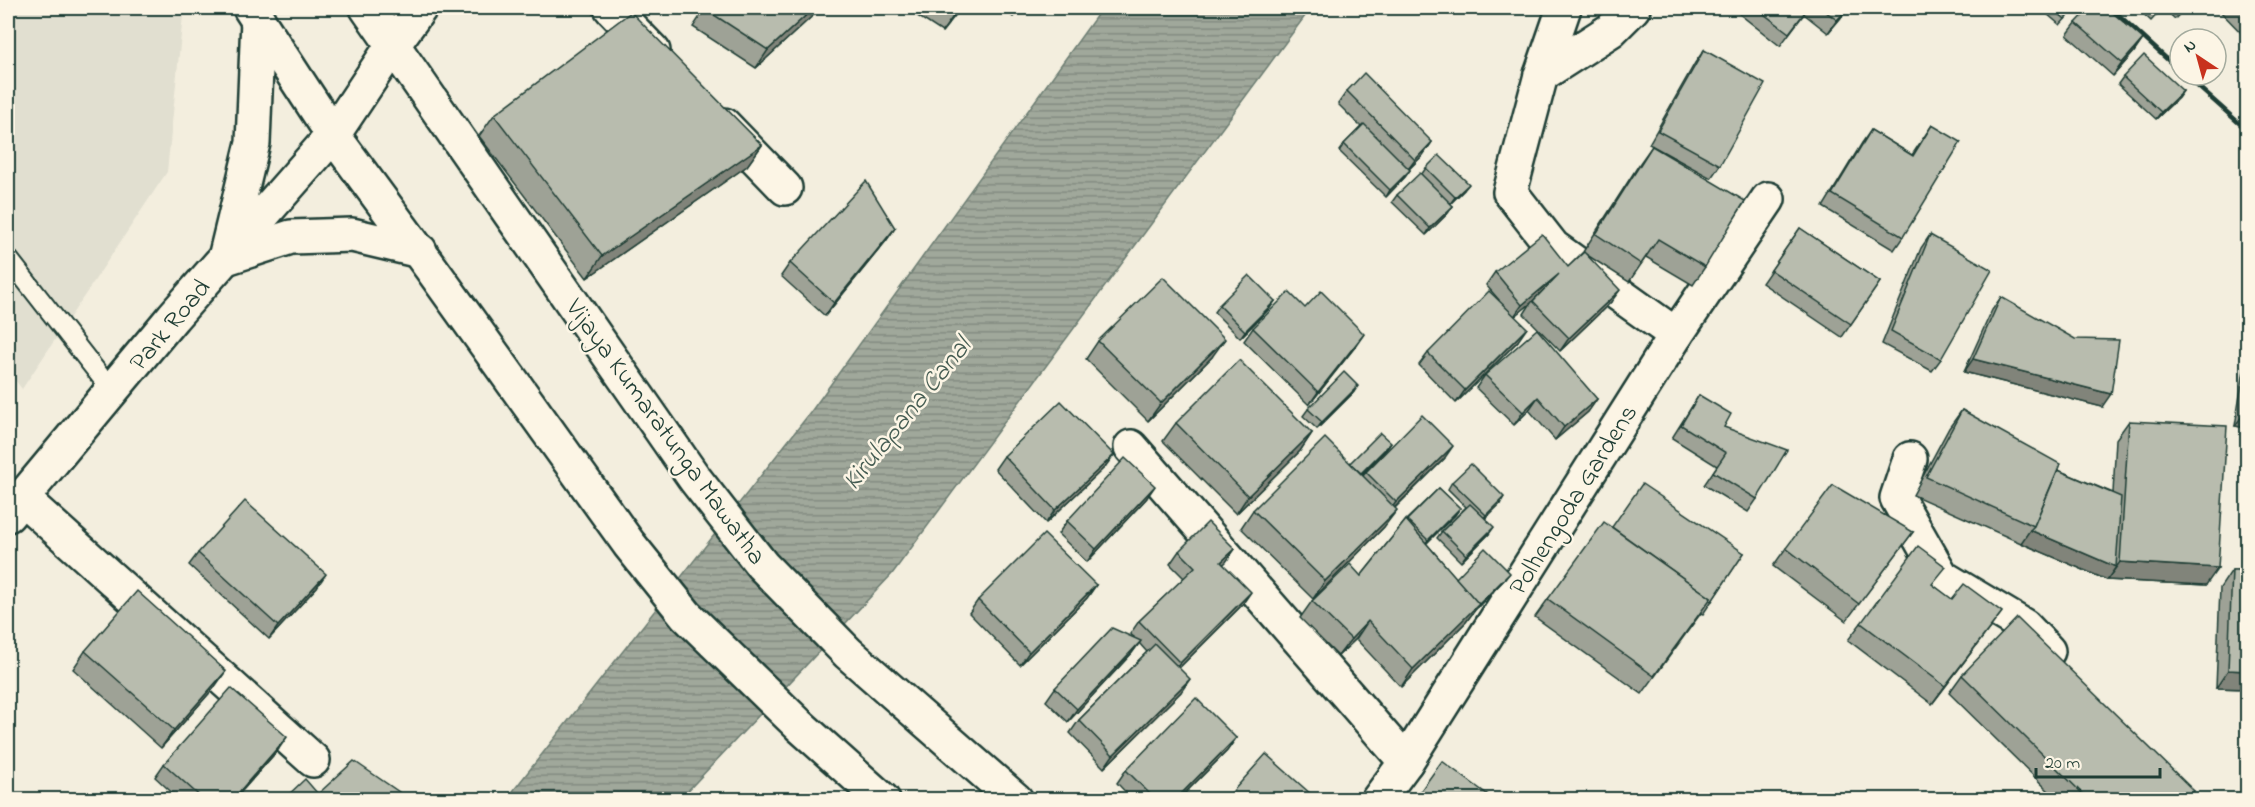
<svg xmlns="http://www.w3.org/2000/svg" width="2255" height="807" font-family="'Indie Flower',sans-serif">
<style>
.built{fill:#e1dfd0}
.water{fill:url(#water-rules);stroke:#6c7d72;stroke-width:1.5}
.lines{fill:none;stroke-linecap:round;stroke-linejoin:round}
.service-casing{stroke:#1f3d34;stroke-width:22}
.minor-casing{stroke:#1f3d34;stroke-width:38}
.secondary-casing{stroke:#1f3d34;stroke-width:38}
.trunk-casing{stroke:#1f3d34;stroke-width:38}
.service{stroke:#fcf5e5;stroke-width:18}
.minor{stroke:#fcf5e5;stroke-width:33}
.secondary{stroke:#fcf5e5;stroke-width:33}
.trunk{stroke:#fcf5e5;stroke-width:33}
.rail{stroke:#1f3d34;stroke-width:4.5}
.wall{fill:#9ea296;stroke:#1f3d34;stroke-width:1.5}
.shaded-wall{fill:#81847a;stroke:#1f3d34;stroke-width:1.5}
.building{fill:#b8bcae;stroke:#1f3d34;stroke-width:1.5}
.labels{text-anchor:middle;stroke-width:5;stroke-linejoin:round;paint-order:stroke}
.street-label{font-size:26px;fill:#1f3d34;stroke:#fcf5e5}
.water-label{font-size:27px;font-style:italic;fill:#465d53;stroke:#fcf5e5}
</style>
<defs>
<pattern id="water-rules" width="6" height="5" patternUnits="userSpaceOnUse" patternTransform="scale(1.5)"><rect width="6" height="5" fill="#a0a89b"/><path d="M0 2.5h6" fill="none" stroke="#828a7f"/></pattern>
</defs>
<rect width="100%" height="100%" fill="#f3eede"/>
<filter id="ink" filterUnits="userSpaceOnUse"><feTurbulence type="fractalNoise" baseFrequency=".0167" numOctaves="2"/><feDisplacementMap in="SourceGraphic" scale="12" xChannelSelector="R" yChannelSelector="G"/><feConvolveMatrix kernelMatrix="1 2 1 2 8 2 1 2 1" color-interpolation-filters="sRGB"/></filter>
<g filter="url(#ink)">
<!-- built -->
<path class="built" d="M8,8H178L183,15L167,172L22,389L8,371Z"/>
<!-- water -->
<path class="water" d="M1102,8H1311L892,574L680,799L506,800L810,413Z"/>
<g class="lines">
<defs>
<path id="service" d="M8,258L112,391"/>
<g id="minor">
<path d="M611,8L653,51"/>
<path d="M1564,8L1541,75L1510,192L1553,247L1676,335"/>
<path d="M393,45L420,8"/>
<path d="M1541,75L1611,30L1633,8"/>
<path d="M724,125L785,188"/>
<path d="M1131,447L1406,762"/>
<path d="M1910,459L1897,498L1942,577L2024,626L2048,651"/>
<path d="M22,498L313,760"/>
<path d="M1378,800L1406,762L1676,335L1768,199"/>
</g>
<g id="secondary">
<path d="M226,254L253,143L258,19"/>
<path d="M226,258L291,237L352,235L420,251"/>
<path d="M8,515L173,317L333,135L393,45"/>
</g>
<g id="trunk">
<path d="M250,8L333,135L431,268L629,544L686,615L799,725L883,800"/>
<path d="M367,8L695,479L762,565L848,653L1016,800"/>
</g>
</defs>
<!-- service casing -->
<use href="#service" class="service-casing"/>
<!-- minor casing -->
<use href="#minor" class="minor-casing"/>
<!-- secondary casing -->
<use href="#secondary" class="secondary-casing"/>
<!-- trunk casing -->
<use href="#trunk" class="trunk-casing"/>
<!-- service -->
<use href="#service" class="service"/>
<!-- minor -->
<use href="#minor" class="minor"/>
<!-- secondary -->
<use href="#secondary" class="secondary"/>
<!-- trunk -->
<use href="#trunk" class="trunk"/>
<!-- rail -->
<g class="rail">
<path d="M2111,8L2180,71"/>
<path d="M2185,75L2248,131"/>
</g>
</g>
<!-- wall -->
<g class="wall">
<path d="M821,8L756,68L693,27L705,9Z"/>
<path d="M905,8H961L942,32Z"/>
<path d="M1002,8H1021L1013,17Z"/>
<path d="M1740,8H1849L1828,33L1804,14L1780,46L1737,12Z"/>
<path d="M2040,8H2075L2060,25Z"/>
<path d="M2137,8H2185L2175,19L2163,8L2151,21Z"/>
<path d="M2217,8H2247V39Z"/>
<path d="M2076,23L2143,39L2134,52L2113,76L2067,35Z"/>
<path d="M1704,50L1720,165L1711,178L1649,144L1695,63Z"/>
<path d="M2123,77L2183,91L2178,98L2156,119L2118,84Z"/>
<path d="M1347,91L1432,142L1423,155L1409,169L1410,170L1405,177L1386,197L1339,151L1344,144L1361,127L1338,104Z"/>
<path d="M494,115L762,145L747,166L587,278L479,136Z"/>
<path d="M1932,125L1903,237L1894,250L1823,207L1862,143L1871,130L1912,155Z"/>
<path d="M1652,146L1705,267L1693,285L1646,257L1629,282L1587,255L1611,302L1560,351L1524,314L1531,303L1515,316L1518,341L1456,403L1419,365L1428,353L1499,300L1486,285L1495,272L1568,267L1583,252L1640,163Z"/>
<path d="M1426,168L1464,190L1450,204L1453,206L1448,213L1426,235L1392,202L1397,195L1421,175Z"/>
<path d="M895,228L886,241L825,316L781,276L790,263Z"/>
<path d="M1800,228L1880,282L1842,337L1762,283Z"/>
<path d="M1930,235L1941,359L1932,371L1882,344L1921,248Z"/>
<path d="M2001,297L2102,407L1964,372L1992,310Z"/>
<path d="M1275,301L1270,308L1240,338L1214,312L1219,305Z"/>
<path d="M1305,308L1355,347L1309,405L1244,341L1253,328Z"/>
<path d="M1098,341L1212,357L1148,421L1086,359Z"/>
<path d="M2247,351V428L2235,426Z"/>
<path d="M1485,375L1597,399L1588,412L1555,440L1529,410L1514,425L1476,388Z"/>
<path d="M1354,392L1317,429L1303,416L1308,409Z"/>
<path d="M1699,395L1724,427L1757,499L1748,512L1704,485L1717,466L1672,438Z"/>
<path d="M1962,410L2058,470L2113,493L2116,439L2129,421L2206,585L2107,580L2021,543L1913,495L1949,428Z"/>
<path d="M1176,423L1312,433L1300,451L1236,514L1163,441Z"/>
<path d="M1391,443L1386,450L1362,475L1363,476L1366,472L1444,459L1395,508L1384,527L1313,599L1241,528L1253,510Z"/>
<path d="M1004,456L1105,467L1046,523L995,469Z"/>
<path d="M1452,482L1500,504L1485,519L1489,534L1461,562L1437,538L1442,531L1466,507L1448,489Z"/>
<path d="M1439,488L1460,508L1455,515L1426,543L1456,578L1505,579L1475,610L1466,622L1401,687L1356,639L1338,656L1300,618L1312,601L1361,576L1406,520Z"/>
<path d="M1146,499L1087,562L1058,534L1067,521Z"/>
<path d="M1612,527L1744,553L1703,614L1701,613L1642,694L1535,617L1548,599Z"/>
<path d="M1913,532L1846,621L1773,566L1786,548Z"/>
<path d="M2247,533V689L2216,688L2220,588L2232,570H2242L2243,539Z"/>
<path d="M1235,549L1223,564L1242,605L1179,668L1181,692L1104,768L1070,733L1079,720L1147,652L1139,643L1132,653L1068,722L1046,701L1055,688L1134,637L1130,634L1139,621L1184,578L1170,564L1179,551Z"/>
<path d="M198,553L317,587L269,639L189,565Z"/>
<path d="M1096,585L1087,598L1020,665L969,613L978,600Z"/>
<path d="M1933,585L1989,629L1932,704L1848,640L1861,623Z"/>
<path d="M85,651L214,688L161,748L73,669Z"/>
<path d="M1962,675L2194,791L2188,800H2058L1949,693Z"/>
<path d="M1236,738L1227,751L1178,800H1133L1117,783L1126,770Z"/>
<path d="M278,750L234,800H180L155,777L164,764Z"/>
</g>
<!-- shaded-wall -->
<g class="shaded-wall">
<path d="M814,8H821L756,68L768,50Z"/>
<path d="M959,8H961L942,32Z"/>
<path d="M1848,8H1849L1828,33L1837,20Z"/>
<path d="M2143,39L2134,52L2113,76L2122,63Z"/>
<path d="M2183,91L2178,98L2156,119L2161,112Z"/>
<path d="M1432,142L1423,155L1406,172L1415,160Z"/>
<path d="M762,145L747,166L587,278L602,256Z"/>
<path d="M1410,170L1405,177L1386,197L1390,190Z"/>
<path d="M1469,184L1464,190L1450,204L1455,197Z"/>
<path d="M1453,206L1448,213L1426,235L1430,228Z"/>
<path d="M895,228L886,241L825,316L834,303Z"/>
<path d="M1559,274L1531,303L1513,318L1522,305Z"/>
<path d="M1620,290L1611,302L1560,351L1569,338Z"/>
<path d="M1275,301L1270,308L1240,338L1245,331Z"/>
<path d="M1527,328L1518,341L1456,403L1465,390Z"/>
<path d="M1364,334L1355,347L1309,405L1318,392Z"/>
<path d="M1225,339L1212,357L1148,421L1161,403Z"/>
<path d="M1973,359L2111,394L2102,407L1964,372Z"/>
<path d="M1358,386L1354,392L1317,429L1322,422Z"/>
<path d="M1538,397L1529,410L1514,425L1523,412Z"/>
<path d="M1597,399L1588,412L1555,440L1564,427Z"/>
<path d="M2247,409V428L2235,426Z"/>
<path d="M1312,433L1300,451L1236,514L1248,496Z"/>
<path d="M1391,443L1386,450L1356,480L1361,473Z"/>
<path d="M1453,446L1444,459L1387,515L1396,502Z"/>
<path d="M1114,455L1105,467L1046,523L1055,510Z"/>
<path d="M1155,486L1146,499L1087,562L1096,549Z"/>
<path d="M1504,497L1500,504L1481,522L1486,515Z"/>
<path d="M1460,508L1455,515L1423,547L1428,540Z"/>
<path d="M1397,510L1384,527L1313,599L1325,581Z"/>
<path d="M1494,527L1489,534L1461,562L1466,555Z"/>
<path d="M2030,530L2116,567L2107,580L2021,543Z"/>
<path d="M1235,549L1226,562L1212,575L1221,562Z"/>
<path d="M2120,562L2218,568L2206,585L2107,580Z"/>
<path d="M1510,573L1505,579L1475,610L1466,622L1401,687L1413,669Z"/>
<path d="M326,574L317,587L269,639L278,626Z"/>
<path d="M1096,585L1087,598L1020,665L1029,652Z"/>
<path d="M1251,592L1242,605L1171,676L1180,663Z"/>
<path d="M2002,612L1989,629L1932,704L1945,686Z"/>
<path d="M1368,621L1356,639L1338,656L1351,639Z"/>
<path d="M1141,641L1132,653L1068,722L1077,709Z"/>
<path d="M2228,670L2247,671V689L2216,688Z"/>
<path d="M226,671L214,688L161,748L174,730Z"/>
<path d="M1190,679L1181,692L1104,768L1113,755Z"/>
<path d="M287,737L278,750L234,800H232Z"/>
<path d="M1236,738L1227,751L1178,800H1175Z"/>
</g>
<!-- building -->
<g class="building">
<path d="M707,8H814L768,50L705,9Z"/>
<path d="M1756,8H1808L1789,33Z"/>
<path d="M1821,8H1848L1837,20Z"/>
<path d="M2052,8H2074L2065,19Z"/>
<path d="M2090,8H2107L2143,39L2122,63L2076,23Z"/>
<path d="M2149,8H2162L2156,14Z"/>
<path d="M2174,8H2184L2179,12Z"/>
<path d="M2238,8H2247V17Z"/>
<path d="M631,12L762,145L602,256L494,115Z"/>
<path d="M1704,50L1765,84L1720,165L1658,131Z"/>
<path d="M2144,55L2183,91L2161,112L2123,77Z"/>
<path d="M1364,73L1432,142L1415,160L1347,91Z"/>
<path d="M1364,124L1410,170L1390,190L1344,144Z"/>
<path d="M1932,125L1961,142L1903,237L1832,194L1871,130L1913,156Z"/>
<path d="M1652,146L1745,201L1705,267L1658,239L1641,264L1596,234Z"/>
<path d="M1439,155L1469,184L1455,197L1426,168Z"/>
<path d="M1420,173L1453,206L1430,228L1397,195Z"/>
<path d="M866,181L895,228L834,303L790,263Z"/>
<path d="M1800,228L1880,282L1851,324L1771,270Z"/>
<path d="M1542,234L1568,267L1584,252L1620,290L1569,338L1533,301L1559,274L1522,305L1495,272Z"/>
<path d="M1930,235L1992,270L1941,359L1891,331Z"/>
<path d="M1249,275L1275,301L1245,331L1219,305Z"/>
<path d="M1163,277L1225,339L1161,403L1098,341Z"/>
<path d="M1321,291L1364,334L1318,392L1253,328L1289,292L1305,308Z"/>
<path d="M1489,291L1527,328L1465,390L1428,353Z"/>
<path d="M2001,297L2075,339L2119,340L2111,394L1973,359Z"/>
<path d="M1537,329L1597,399L1564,427L1538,397L1523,412L1485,375Z"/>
<path d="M1239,360L1312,433L1248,496L1176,423Z"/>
<path d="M1344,372L1358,386L1322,422L1308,409Z"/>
<path d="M1699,395L1731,414L1724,427L1787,450L1757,499L1713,472L1726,453L1681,425Z"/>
<path d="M1061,401L1114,455L1055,510L1004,456Z"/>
<path d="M1962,410L2060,464L2034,526L1926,477Z"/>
<path d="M1422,415L1453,446L1396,502L1366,472Z"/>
<path d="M2129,421L2227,426L2218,568L2120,562Z"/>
<path d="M1380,433L1391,443L1361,473L1350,463Z"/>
<path d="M1325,438L1397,510L1325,581L1253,510Z"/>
<path d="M1125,458L1155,486L1096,549L1067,521Z"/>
<path d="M1471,464L1504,497L1486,515L1452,482Z"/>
<path d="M2058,470L2121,497L2116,567L2030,530L2034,526Z"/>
<path d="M1642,484L1744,553L1712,601L1710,600L1711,598L1612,527Z"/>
<path d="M1833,485L1913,532L1859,604L1786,548Z"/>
<path d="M1439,488L1460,508L1428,540L1407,520Z"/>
<path d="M245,501L326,574L278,626L198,553Z"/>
<path d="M1470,504L1494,527L1466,555L1442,531Z"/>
<path d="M1406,520L1479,604L1413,669L1368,621L1351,639L1312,601L1350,564L1361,576Z"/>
<path d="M1208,522L1235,549L1221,562L1251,592L1180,663L1139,621L1195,567L1179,551Z"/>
<path d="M1604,522L1711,598L1654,676L1548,599Z"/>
<path d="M1044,534L1096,585L1029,652L978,600Z"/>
<path d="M1918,546L1946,567L1932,584L1952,599L1964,584L2002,612L1945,686L1861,623Z"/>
<path d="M1485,548L1510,573L1479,604L1456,578Z"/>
<path d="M2232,570H2247V671L2228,670Z"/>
<path d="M137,591L226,671L174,730L85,651Z"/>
<path d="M2017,618L2194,791L2185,800H2089L1962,675Z"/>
<path d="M1112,628L1141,641L1077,709L1055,688Z"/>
<path d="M1155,644L1190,679L1113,755L1079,720Z"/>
<path d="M231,688L287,737L232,800H204L164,764Z"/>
<path d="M1196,698L1236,738L1175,800H1156L1126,770Z"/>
<path d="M1266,754L1312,795L1308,800H1225Z"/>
<path d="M354,761L399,792L403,800H283L305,779L318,794Z"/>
<path d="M1442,761L1495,800H1414Z"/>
</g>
</g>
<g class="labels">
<!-- street labels -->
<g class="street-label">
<text transform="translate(169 324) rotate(-50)" y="9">Park Road</text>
<text transform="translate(667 431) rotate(54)" y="9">Vijaya Kumaratunga Mawatha</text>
<text transform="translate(1572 499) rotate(-58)" y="9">Polhengoda Gardens</text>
</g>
<!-- water labels -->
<g class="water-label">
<text transform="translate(906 413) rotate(-51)" y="9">Kirulapana Canal</text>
</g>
</g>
<!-- margin -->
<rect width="2255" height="807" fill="none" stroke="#fcf5e5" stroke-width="30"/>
<rect x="15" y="15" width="2225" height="777" fill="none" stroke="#1f3d34" stroke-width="2" filter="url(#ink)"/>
<!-- north arrow -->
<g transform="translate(2198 57) rotate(324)"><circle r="28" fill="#fcf5e5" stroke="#a4ab9e" stroke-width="1.5"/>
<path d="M0-4.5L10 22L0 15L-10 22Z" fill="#c8321e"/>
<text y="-9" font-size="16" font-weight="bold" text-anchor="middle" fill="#1f3d34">N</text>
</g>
<!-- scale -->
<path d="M2036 768v9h124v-9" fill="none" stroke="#1f3d34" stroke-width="3"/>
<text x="2045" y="768" font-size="18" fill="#1f3d34" stroke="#fcf5e5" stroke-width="4.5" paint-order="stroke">20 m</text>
</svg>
